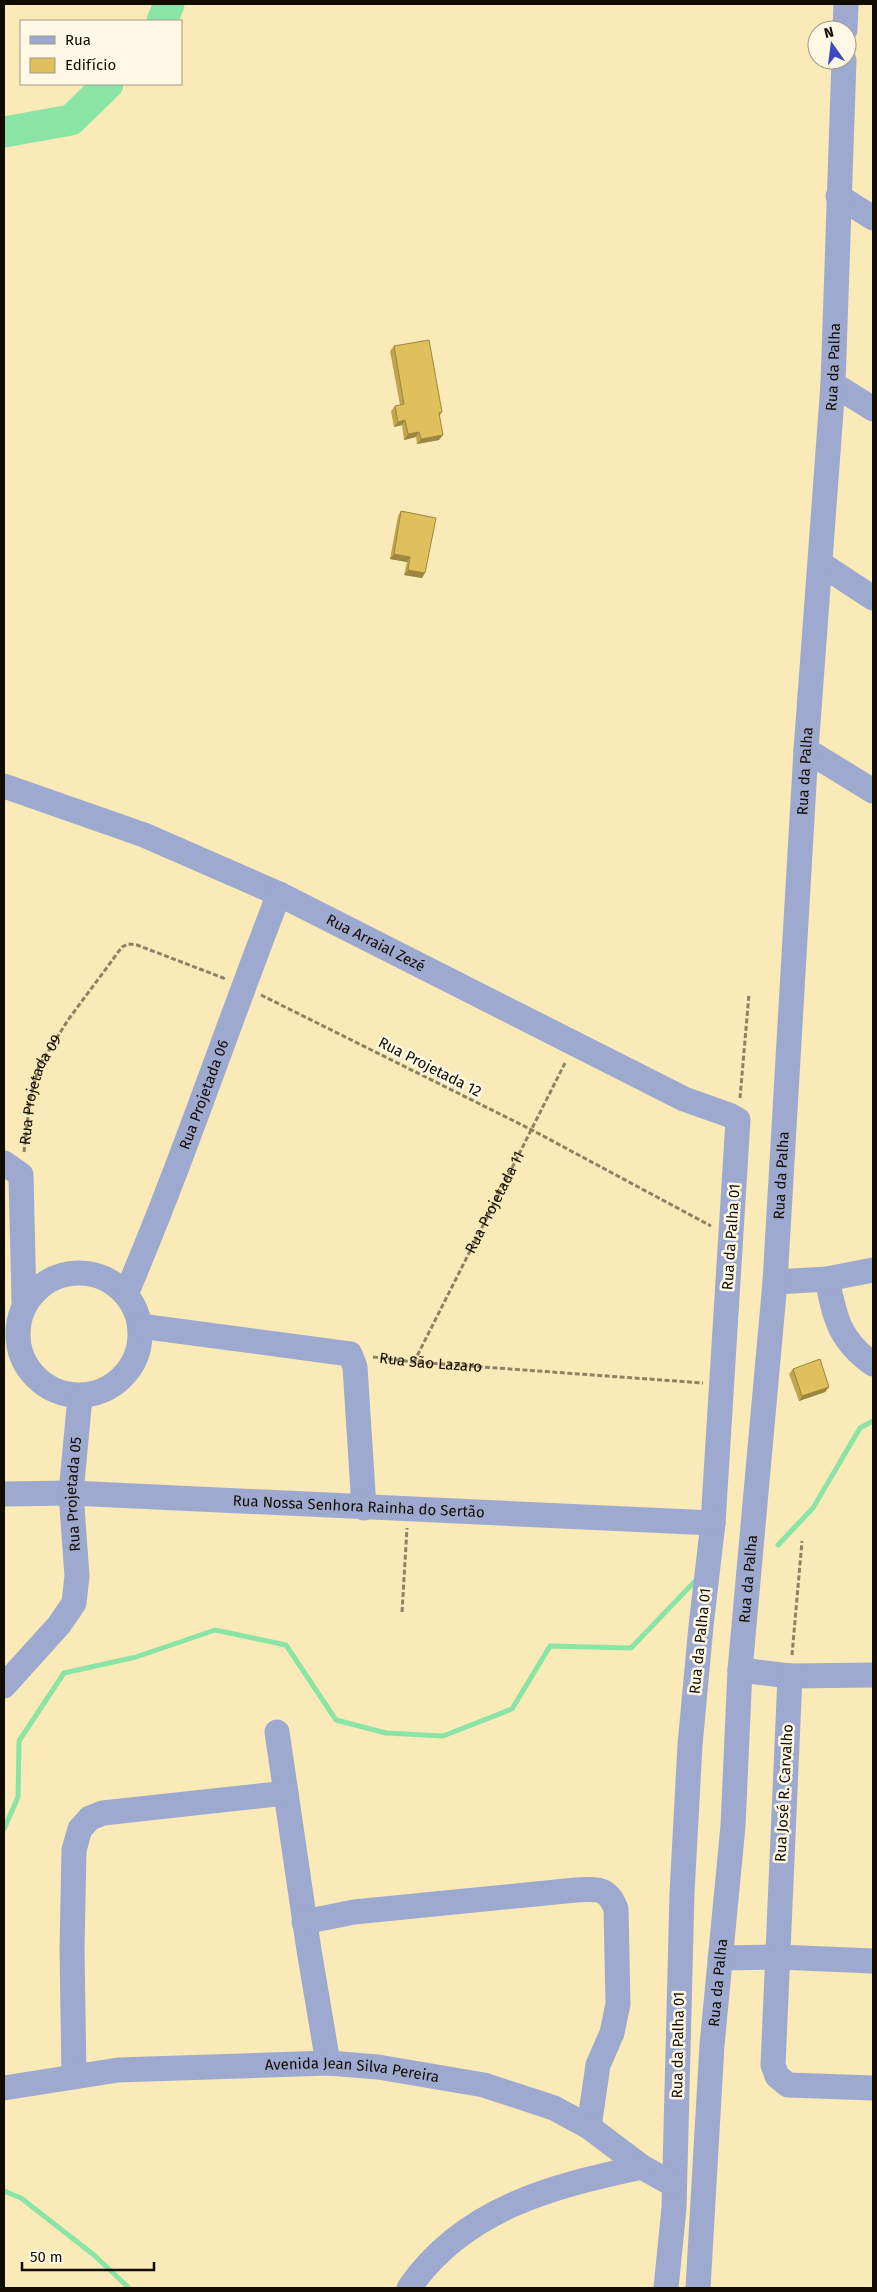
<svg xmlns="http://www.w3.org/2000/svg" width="877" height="2292" font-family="'Fira Sans',sans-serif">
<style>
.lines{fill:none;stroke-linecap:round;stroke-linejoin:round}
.stream{stroke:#8ae4a5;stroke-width:5}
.river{stroke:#8ae4a5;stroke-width:31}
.path{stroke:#8e8262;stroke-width:3;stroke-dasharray:5 2.5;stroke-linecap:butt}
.minor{stroke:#9ea9cf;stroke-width:25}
.wall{fill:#c0a54f}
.shaded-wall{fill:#9c8640}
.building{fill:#dfc05c;stroke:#9c8640}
.labels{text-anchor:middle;stroke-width:5;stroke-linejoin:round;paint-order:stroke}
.street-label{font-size:15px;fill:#110b00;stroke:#fef8e4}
</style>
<rect width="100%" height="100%" fill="#faeab7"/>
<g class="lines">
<!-- stream -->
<g class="stream">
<path d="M778,1545L813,1508L860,1428L873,1421"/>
<path d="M4,1829L18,1797L19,1741L64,1673L136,1657L215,1630L286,1645L336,1720L386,1733L443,1736L512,1709L550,1646L631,1648L698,1578"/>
<path d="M4,2191L21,2198L94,2255L129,2288"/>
</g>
<!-- river -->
<g class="river">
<path d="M162,21L169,4"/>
<path d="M4,132L71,120L108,84"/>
</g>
<!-- path -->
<g class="path">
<path d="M261,995L532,1130L711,1226"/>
<path d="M740,1098L749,994"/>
<path id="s1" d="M24,1152L30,1099L39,1066L68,1020L122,947L128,944L137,945L226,979"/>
<path id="s2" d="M373,1357L414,1362L703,1383"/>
<path id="s3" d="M414,1362L566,1061"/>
<path d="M402,1612L407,1528"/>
<path d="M792,1655L802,1541"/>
</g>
<!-- minor -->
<g class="minor">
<path d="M845,30L846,4"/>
<path d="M838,196L873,218"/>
<path d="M833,384L873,409"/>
<path d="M821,564L873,598"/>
<path d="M806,750L873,791"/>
<path id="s4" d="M4,786L144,835L279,894L684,1099L729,1115L738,1120L713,1523L701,1626L690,1745L682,1893L674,2208L666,2288"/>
<path d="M4,1163L21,1175L24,1302"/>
<circle cx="79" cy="1334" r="61"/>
<path d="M827,1279C835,1318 839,1340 873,1364"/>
<path d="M775,1282L827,1279L873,1270"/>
<path id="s5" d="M126,1294C182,1163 227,1027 279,894"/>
<path d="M140,1326L350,1354L355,1367L364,1508"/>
<path id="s6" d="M4,1494L71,1493L713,1523"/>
<path d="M740,1670L790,1676L873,1675"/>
<path d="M790,1676L773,2065L777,2076L788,2085L873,2088"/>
<path id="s7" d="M4,1686L59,1625L74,1603L77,1576L71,1493L80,1397"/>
<path d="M277,1732L309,1950L328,2063"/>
<path d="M304,1922L354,1912L576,1890C597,1889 608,1887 616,1909L618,2004L612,2033L598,2065L589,2127"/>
<path d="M720,1958L777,1957L873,1961"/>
<path d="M74,2076L72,1949L74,1850L80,1829L90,1818L103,1813L286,1793"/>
<path id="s8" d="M4,2088L118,2070L328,2063L378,2067L484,2085L554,2108L589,2127L642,2167L674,2185"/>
<path d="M409,2288C464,2208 553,2186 642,2167"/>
<path id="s9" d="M698,2288L712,2045L733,1826L740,1670L775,1282L806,750L833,384L844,60"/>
</g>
</g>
<!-- wall -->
<g class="wall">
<path d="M394,346L442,412L439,417V440L417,444L416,437L404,440L402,425L394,427L391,411L395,406L400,405L390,351Z"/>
<path d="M401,511L422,578L404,575L407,562L390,559L398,516Z"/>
<path d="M793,1369L829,1387L825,1392L799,1401L789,1374Z"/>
</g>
<!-- shaded-wall -->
<g class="shaded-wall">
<path d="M405,420L402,425L394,427L398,422Z"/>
<path d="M419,432L416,437L404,440L408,434Z"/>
<path d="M443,435L439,440L417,444L421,439Z"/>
<path d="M394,554L410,557L407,562L390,559Z"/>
<path d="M408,570L425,573L422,578L404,575Z"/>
<path d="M829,1387L825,1392L799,1401L802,1396Z"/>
</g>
<!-- building -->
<g class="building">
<path d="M429,340L442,412L439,413L443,435L421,439L419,432L408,434L405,420L398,422L395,406L404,404L394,346Z"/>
<path d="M401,511L436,518L425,573L408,570L410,557L394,554Z"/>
<path d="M820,1359L829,1387L802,1396L793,1369Z"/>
</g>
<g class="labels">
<!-- street labels -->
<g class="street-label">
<text dy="5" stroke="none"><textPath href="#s9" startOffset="1926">Rua da Palha</textPath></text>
<text dy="5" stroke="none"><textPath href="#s9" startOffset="1521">Rua da Palha</textPath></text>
<text dy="5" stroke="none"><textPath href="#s4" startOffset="404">Rua Arraial Zezé</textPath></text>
<text transform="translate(430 1067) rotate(27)" y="5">Rua Projetada 12</text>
<text dy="5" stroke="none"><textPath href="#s1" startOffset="65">Rua Projetada 09</textPath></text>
<text dy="5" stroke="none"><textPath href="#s5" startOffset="214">Rua Projetada 06</textPath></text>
<text dy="5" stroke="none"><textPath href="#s9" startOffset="1116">Rua da Palha</textPath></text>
<text dy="5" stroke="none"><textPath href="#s3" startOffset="179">Rua Projetada 11</textPath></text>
<text transform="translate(731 1237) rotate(-86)" y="5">Rua da Palha 01</text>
<text dy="5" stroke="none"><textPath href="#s2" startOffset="58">Rua São Lazaro</textPath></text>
<text dy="5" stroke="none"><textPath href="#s7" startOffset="218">Rua Projetada 05</textPath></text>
<text dy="5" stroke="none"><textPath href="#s6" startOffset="355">Rua Nossa Senhora Rainha do Sertão</textPath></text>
<text dy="5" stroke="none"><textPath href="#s9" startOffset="711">Rua da Palha</textPath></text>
<text transform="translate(700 1641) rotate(-84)" y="5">Rua da Palha 01</text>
<text transform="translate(784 1793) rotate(-87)" y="5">Rua José R. Carvalho</text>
<text dy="5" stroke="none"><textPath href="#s9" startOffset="306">Rua da Palha</textPath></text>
<text transform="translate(678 2045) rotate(-89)" y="5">Rua da Palha 01</text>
<text dy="5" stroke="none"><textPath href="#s8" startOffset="350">Avenida Jean Silva Pereira</textPath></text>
</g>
</g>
<!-- border -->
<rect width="877" height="2292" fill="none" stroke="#110b00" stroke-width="10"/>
<!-- legend -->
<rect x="20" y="20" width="162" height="65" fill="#fef8e4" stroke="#9f9989"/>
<rect x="30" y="36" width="25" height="8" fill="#9ea9cf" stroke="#9f9989"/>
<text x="65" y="45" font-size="15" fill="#110b00">Rua</text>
<rect x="30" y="58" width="25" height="15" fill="#dfc05c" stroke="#9f9989"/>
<text x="65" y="70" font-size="15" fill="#110b00">Edifício</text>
<!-- north arrow -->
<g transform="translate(832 45) rotate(346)"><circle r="24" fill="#fef8e4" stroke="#9f9989"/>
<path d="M0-4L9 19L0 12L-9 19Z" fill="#3d49bd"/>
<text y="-8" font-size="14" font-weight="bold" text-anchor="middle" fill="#110b00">N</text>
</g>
<!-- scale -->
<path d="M22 2262v8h132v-8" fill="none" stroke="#110b00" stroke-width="2.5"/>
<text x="30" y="2262" font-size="15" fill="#110b00" stroke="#fef8e4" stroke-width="4" paint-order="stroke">50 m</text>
</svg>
